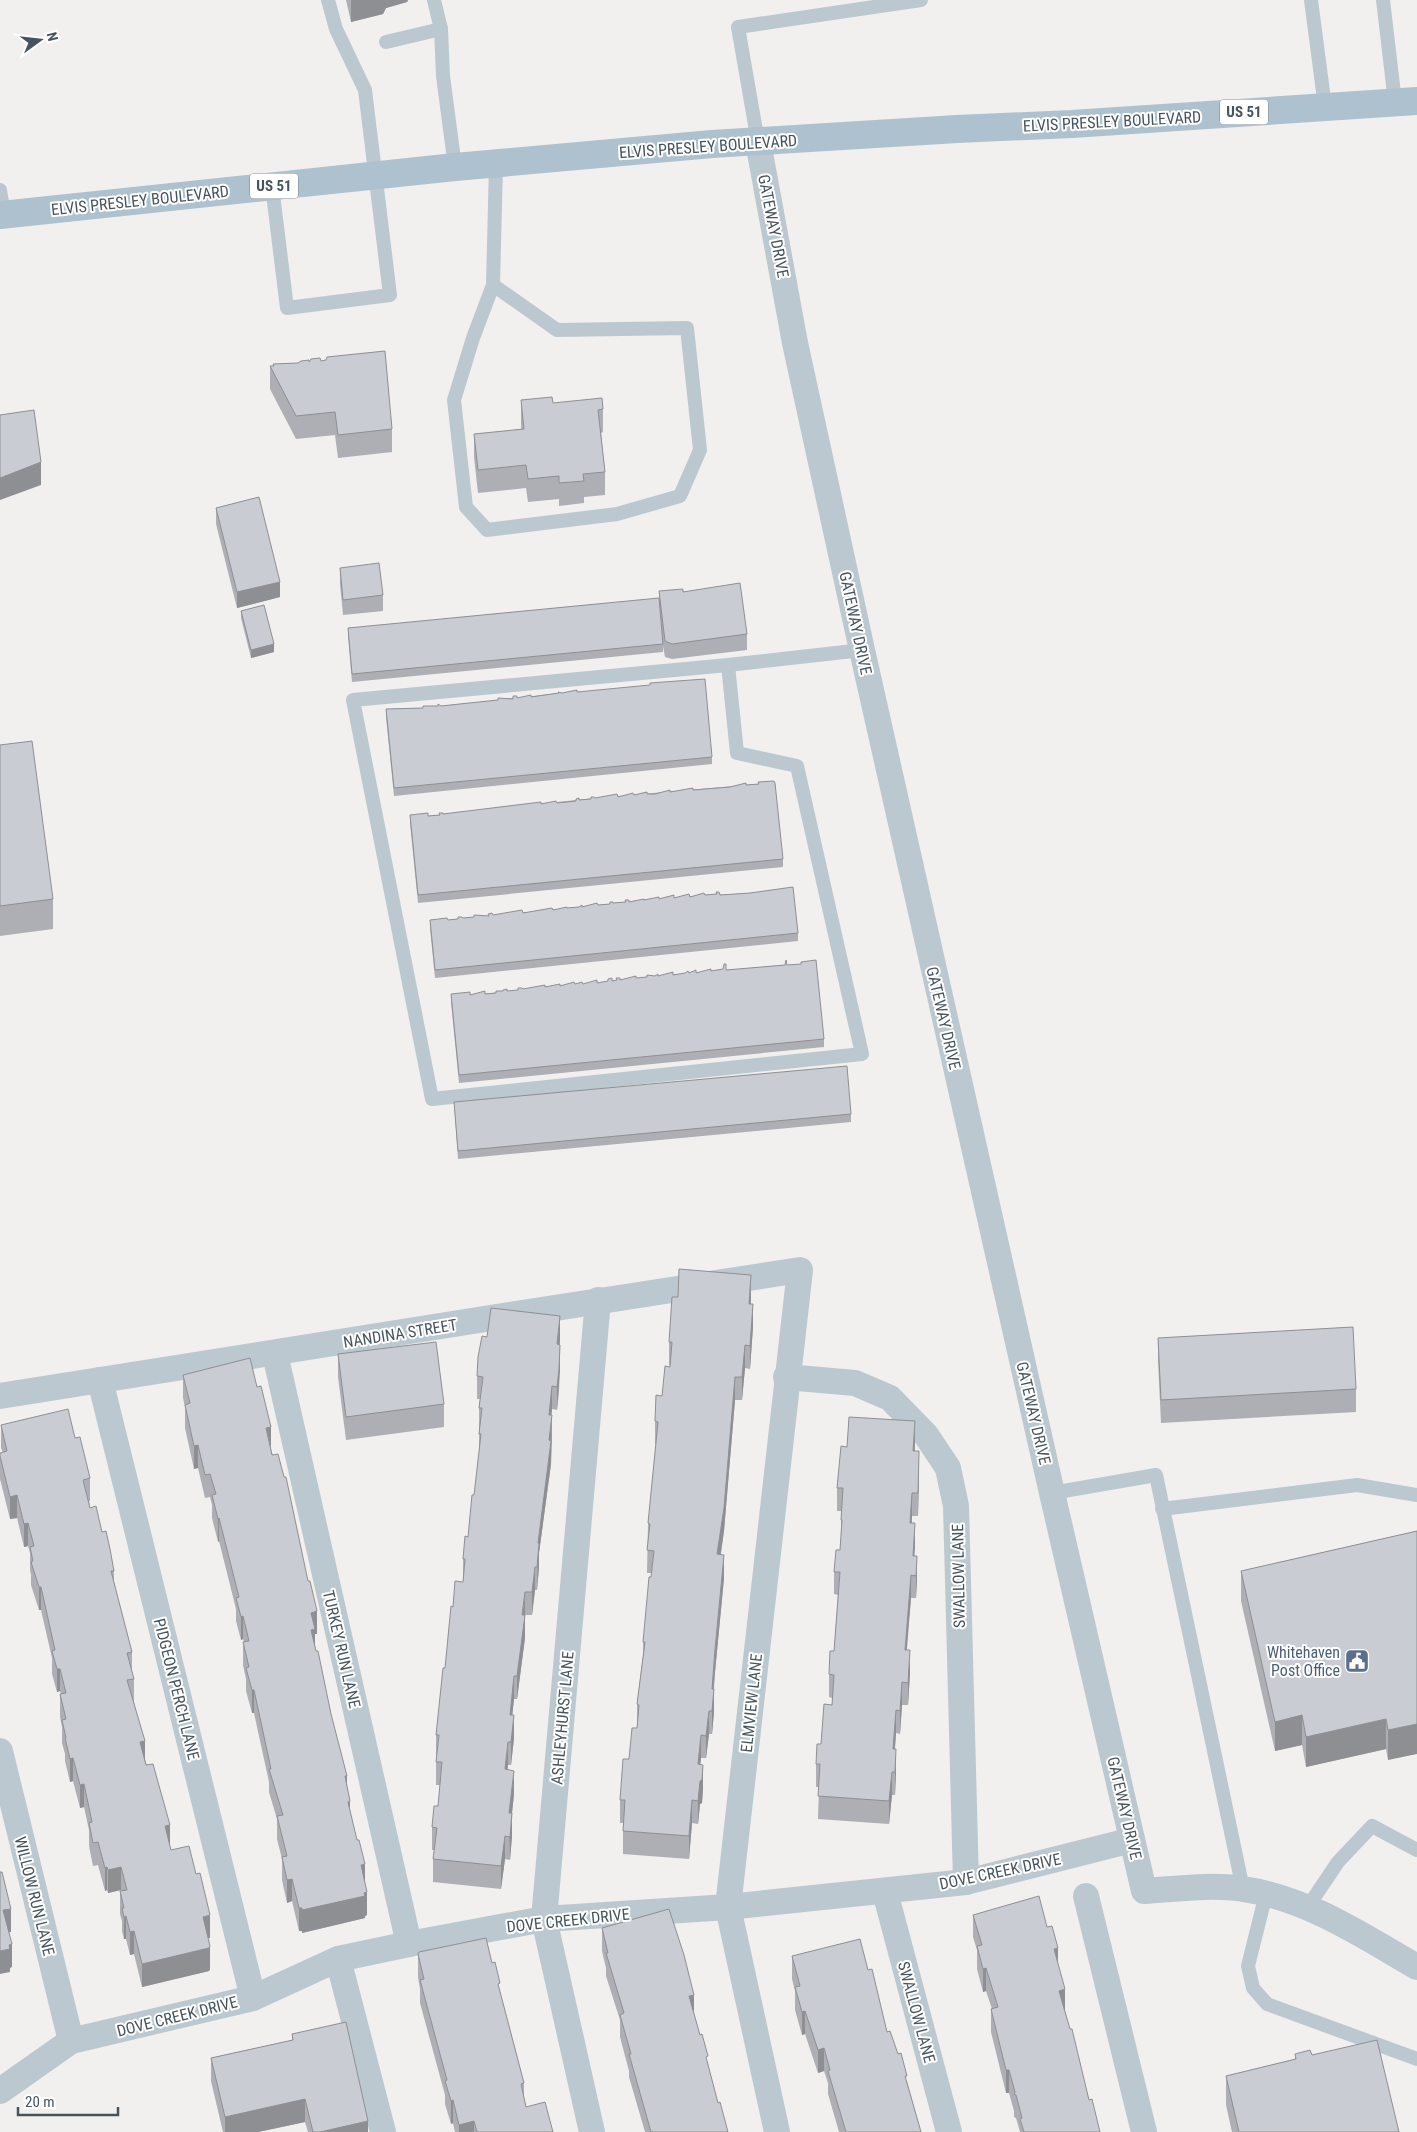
<svg xmlns="http://www.w3.org/2000/svg" width="1417" height="2132" font-family="'Roboto Condensed',sans-serif">
<style>
.lines{fill:none;stroke-linecap:round;stroke-linejoin:round}
.service{stroke:#bcc8cf;stroke-width:14}
.minor{stroke:#bcc8cf;stroke-width:26}
.primary{stroke:#adc1cf;stroke-width:28}
.wall{fill:#adafb5}
.shaded-wall{fill:#8d8f93}
.building{fill:#c9ccd2;stroke:#8d8f93}
.labels{text-anchor:middle;stroke-width:4;stroke-linejoin:round;paint-order:stroke}
.shield{fill:#fff;stroke:#7e878e;stroke-width:1}
.shield-label{font-size:15px;font-weight:bold;fill:#46545d}
.street-label{font-size:16px;fill:#46545d;stroke:#fff}
.service-label{font-size:16px;fill:#4e5e75;stroke:#fff;text-anchor:end}
</style>
<rect width="100%" height="100%" fill="#f2efef"/>
<g class="lines">
<!-- service -->
<g class="service">
<path d="M434,0L441,29L443,76L455,167"/>
<path d="M1311,0L1325,107"/>
<path d="M1383,0L1395,102"/>
<path d="M386,42L441,29"/>
<path d="M758,142L738,27L921,0"/>
<path d="M272,186L287,308L390,295L365,90L336,29L328,0"/>
<path d="M0,190L4,214"/>
<path d="M493,285L473,338L454,400L466,507L487,530L617,514L680,496L700,450L687,328L557,330L493,285L496,164"/>
<path d="M728,665L737,753L797,766L862,1054L432,1099L353,700L728,665L862,650"/>
<path d="M1052,1493L1156,1475L1243,1889"/>
<path d="M1162,1509L1357,1485L1417,1495"/>
<path d="M1266,1894L1248,1966L1253,1988L1267,2004L1417,2059"/>
<path d="M1307,1908L1338,1862L1372,1826L1417,1850"/>
</g>
<!-- minor -->
<g class="minor">
<path d="M758,142L795,343L862,650L1052,1493L1144,1891C1177,1889 1211,1884 1243,1889C1307,1898 1363,1936 1417,1967"/>
<path d="M275,1354L409,1944"/>
<path d="M786,1377L855,1383L890,1398L926,1435L948,1468L956,1506L966,1882"/>
<path d="M100,1380L253,1998"/>
<path d="M0,1396C267,1355 533,1310 800,1270L728,1907L777,2132"/>
<path d="M0,1751L71,2041"/>
<path d="M885,1892L949,2132"/>
<path d="M1086,1896L1144,2132"/>
<path d="M338,1959L383,2132"/>
<path d="M0,2091L71,2041L253,1998L338,1959L409,1944L544,1919L728,1907L966,1882L1132,1840"/>
<path d="M592,2132L544,1919L598,1300"/>
</g>
<!-- primary -->
<path class="primary" d="M0,215L455,167L712,144L957,129L1072,124L1417,101"/>
</g>
<!-- wall -->
<g class="wall">
<path d="M346,0H408L407,2L386,8L383,14L351,22Z"/>
<path d="M321,361L392,429V452L338,458L335,435L296,439L270,389V366H273V364L298,363Z"/>
<path d="M521,400L553,403L603,409V432L601,433L605,472V495L584,497V503L559,506V499L528,502L526,488L478,493L474,457V434L521,429Z"/>
<path d="M216,508L280,597L237,608L216,524Z"/>
<path d="M340,568L383,595V611L343,615L340,584Z"/>
<path d="M659,591L683,592L747,634V650L672,659L665,657L663,646V652L352,682L348,636V628L659,599Z"/>
<path d="M241,611L274,652L251,658L241,618Z"/>
<path d="M558,692L562,693L577,692L712,757V764L394,796L386,717V709L423,708L498,700V698H513V696L517,698L558,693Z"/>
<path d="M0,745L53,899V929L0,936Z"/>
<path d="M758,782L783,859V867L418,903L410,823V815L428,816L439,815V813L443,814L595,798L746,785L758,784Z"/>
<path d="M716,892L798,933V941L435,978L430,928V920H448L629,902L705,895L716,894Z"/>
<path d="M787,965L824,1039V1047L459,1083L451,1002V994L470,995L597,983L608,981V979L612,981L689,973Z"/>
<path d="M454,1102L851,1114V1122L458,1159Z"/>
<path d="M751,1298V1304L753,1327L750,1369L745,1368L742,1400H735L724,1531L721,1554L724,1578L715,1672L714,1689V1712L712,1734H709L706,1758H701L700,1764L703,1788L702,1803L700,1804L698,1824L692,1823L689,1859L623,1854V1823H620V1800L629,1759L637,1728V1704L643,1655V1642L652,1573H647L648,1523L656,1444H655V1421L670,1367V1365H669V1342Z"/>
<path d="M1158,1338L1356,1389V1412L1161,1423L1158,1361Z"/>
<path d="M560,1339V1368L559,1392L557,1410L552,1409L551,1415L552,1438L551,1464L539,1553V1567L537,1590H535L532,1615H525V1638L517,1699H514L512,1715L514,1738L511,1765H508L507,1770L514,1794L512,1813V1836L510,1860L505,1859L501,1889L433,1882V1859L434,1850H432V1827L438,1806L440,1785H436V1735L453,1607L463,1582V1559L468,1537L474,1495L479,1457V1408L480,1399H477V1376Z"/>
<path d="M338,1354L444,1404V1427L346,1440L338,1377Z"/>
<path d="M183,1375L271,1449L317,1634H315V1646L347,1788L350,1813L365,1884L367,1915L365,1916V1918L302,1933V1931H299L292,1901L287,1903L282,1880V1859L277,1839V1819L269,1792V1782L254,1713H252L246,1691V1679L243,1665V1642H244L243,1639L241,1640L236,1621V1609L219,1541L218,1542L212,1518V1505L210,1497L205,1498L198,1468L194,1469L185,1428V1407L183,1398Z"/>
<path d="M1,1425L75,1438L90,1478V1501H89L90,1508L102,1532L114,1571V1584L132,1652V1671L134,1679V1702L145,1759L171,1850L210,1938H208L210,1969L209,1971L142,1987L134,1954L130,1955L126,1939H124L122,1931V1921L120,1914V1891H121V1890L108,1893L107,1890L105,1891L98,1865L93,1866L89,1846V1830L84,1807L80,1808L73,1781L70,1782L65,1761V1754L62,1743V1727L60,1717V1694H61L60,1691L57,1692L52,1674V1658L41,1610H39L31,1585V1575L30,1570V1553L28,1546L24,1547L17,1518L10,1519L0,1479V1453H3L1,1448Z"/>
<path d="M915,1444V1451L919,1474L918,1516H912V1523L915,1546L914,1556L917,1579L916,1598H911L906,1650L910,1673L908,1705H902L900,1734L896,1733L895,1749L896,1772L895,1795H892L889,1824L818,1819L819,1787H816V1764L832,1705V1698L829,1697V1674L834,1651L838,1595L834,1594V1572L840,1550L841,1543V1511H837V1488L847,1447Z"/>
<path d="M1417,1531L1388,1760L1386,1749L1306,1767L1302,1745L1275,1751L1241,1601V1571Z"/>
<path d="M973,1915L1058,1965L1065,2011L1089,2100L1100,2132H1020L1016,2118L1014,2117V2111L1009,2093H1006L991,2032V2009H992L986,1991L983,1992L977,1969V1950L973,1937Z"/>
<path d="M602,1928L694,2014L718,2103L728,2132H645L629,2077V2071L620,2037V2020L606,1976V1968L602,1951Z"/>
<path d="M418,1954L500,1992L524,2083V2097L526,2107L553,2132H455L453,2123L451,2124L445,2104V2095L420,2003V1989L418,1977Z"/>
<path d="M792,1956L868,1970L887,2032L907,2082L921,2132H839L828,2094V2083L824,2071L818,2073L805,2034L802,2035L795,2010V1991L792,1979Z"/>
<path d="M292,2034L368,2132H308L305,2122L258,2132H223L211,2081V2058L292,2040Z"/>
<path d="M1295,2054L1312,2055L1399,2132H1232L1226,2105V2076L1295,2059Z"/>
</g>
<!-- shaded-wall -->
<g class="shaded-wall">
<path d="M351,0H408L407,2L386,8L383,14L351,22Z"/>
<path d="M41,462V485L0,500V478Z"/>
<path d="M280,582V597L237,608V592Z"/>
<path d="M274,644V652L251,658V650Z"/>
<path d="M751,1275V1298L749,1327V1304Z"/>
<path d="M753,1304V1327L750,1369V1346Z"/>
<path d="M560,1316V1339L557,1367V1344Z"/>
<path d="M560,1345V1368L557,1410V1387Z"/>
<path d="M745,1345V1368L742,1400V1377Z"/>
<path d="M735,1377V1400L724,1531L717,1577V1554Z"/>
<path d="M552,1386V1409L549,1438V1415Z"/>
<path d="M552,1415L551,1464L539,1553V1567L537,1590L538,1543Z"/>
<path d="M915,1421V1444L913,1474V1451Z"/>
<path d="M271,1427V1449L266,1428Z"/>
<path d="M198,1445V1468L194,1469V1446Z"/>
<path d="M919,1451V1474L918,1516V1493Z"/>
<path d="M912,1493V1516L910,1546V1523Z"/>
<path d="M17,1495V1518L10,1519V1497Z"/>
<path d="M219,1518V1541L218,1542V1519Z"/>
<path d="M28,1523V1546L24,1547V1524Z"/>
<path d="M915,1523V1546L913,1579V1556Z"/>
<path d="M724,1555V1578L715,1672L713,1694L714,1689V1712L712,1734V1689Z"/>
<path d="M917,1556V1579L916,1598V1576Z"/>
<path d="M535,1567V1590L532,1615V1592Z"/>
<path d="M911,1575V1598L905,1673V1650Z"/>
<rect x="39" y="1587" width="2" height="23"/>
<path d="M525,1592V1615L523,1633L525,1615V1638L517,1699V1676Z"/>
<path d="M317,1611V1634H315V1652L311,1653V1613Z"/>
<path d="M243,1616V1639L241,1640V1617Z"/>
<path d="M910,1650V1673L908,1705V1683Z"/>
<path d="M57,1669H60V1691L57,1692Z"/>
<path d="M514,1676V1699L510,1738V1715Z"/>
<path d="M902,1682V1705L900,1734V1711Z"/>
<rect x="252" y="1690" width="2" height="23"/>
<path d="M896,1710V1733L893,1772V1749Z"/>
<path d="M709,1711V1734L706,1758V1736Z"/>
<path d="M514,1715V1738L511,1765V1742Z"/>
<path d="M1302,1715V1745L1275,1751V1722Z"/>
<path d="M1386,1719V1749L1306,1767V1737Z"/>
<path d="M1417,1724V1754L1388,1760V1730Z"/>
<path d="M701,1735V1758L698,1787V1764Z"/>
<path d="M145,1741V1764L140,1742Z"/>
<path d="M508,1742V1765L505,1792V1769Z"/>
<path d="M896,1749V1772L895,1795V1772Z"/>
<path d="M73,1758V1781L70,1782V1759Z"/>
<path d="M703,1765V1788L702,1803L700,1804L698,1824V1801L700,1781Z"/>
<path d="M514,1771V1794L512,1813V1836L510,1860L509,1813Z"/>
<path d="M892,1772V1795L889,1824V1801Z"/>
<path d="M345,1776H347V1798Z"/>
<path d="M84,1784V1807L80,1808V1785Z"/>
<path d="M692,1800V1823L689,1859V1836Z"/>
<path d="M350,1801V1824L348,1802Z"/>
<path d="M170,1825V1848L165,1826Z"/>
<path d="M505,1836V1859L501,1889V1866Z"/>
<path d="M365,1864V1887L361,1865Z"/>
<path d="M107,1867V1890L105,1891V1868Z"/>
<path d="M121,1867V1890L108,1893V1870Z"/>
<path d="M292,1879V1901L287,1903V1880Z"/>
<path d="M367,1892V1915L365,1916V1918L302,1933V1910Z"/>
<rect x="299" y="1908" width="3" height="23"/>
<path d="M11,1909V1932L3,1933V1910Z"/>
<path d="M210,1915V1938L203,1939V1917Z"/>
<path d="M126,1916V1939H124V1917Z"/>
<path d="M134,1931V1954L130,1955V1932Z"/>
<path d="M12,1944V1967L10,1968V1972L0,1974V1951L9,1945Z"/>
<path d="M210,1946V1969L209,1971L142,1987V1964Z"/>
<path d="M1058,1948V1971L1054,1949Z"/>
<path d="M986,1968V1991L983,1992V1969Z"/>
<path d="M1065,1989V2012L1059,1991Z"/>
<path d="M694,1995V2017L689,1996Z"/>
<path d="M805,2011V2034L802,2035V2012Z"/>
<path d="M824,2048V2071L818,2073V2050Z"/>
<rect x="1006" y="2070" width="3" height="23"/>
<path d="M305,2099V2122L258,2132H225V2117Z"/>
<path d="M453,2100V2123L451,2124V2101Z"/>
<path d="M368,2121V2132H320Z"/>
<path d="M474,2121V2132H459V2125Z"/>
</g>
<!-- building -->
<g class="building">
<path d="M385,351L392,429L338,435L335,412L296,416L270,366H274L273,364L298,363L301,361L309,360V362L311,359L320,358L321,361L326,360L327,357Z"/>
<path d="M552,397L553,403L602,398L603,409L598,410L605,472L583,474L584,481L559,483V476L528,479L526,465L478,470L474,434L524,429L521,400Z"/>
<path d="M34,410L41,462L0,478V415Z"/>
<path d="M259,497L280,582L237,592L216,508Z"/>
<path d="M379,563L383,595L343,600L340,568Z"/>
<path d="M740,583L747,634L672,644L665,641L659,591L683,589V592Z"/>
<path d="M659,598L663,644L352,674L348,628Z"/>
<path d="M264,605L274,644L251,650L241,611Z"/>
<path d="M705,679L712,757L394,788L386,709L423,708V706H438V704L441,706L469,703L498,700V698L513,699V696H517V698L531,695V697L559,693L558,692L562,693L577,690V692L650,685V683Z"/>
<path d="M32,741L53,899L0,906V745Z"/>
<path d="M774,781L775,783L783,859L418,895L410,815L428,813V816L440,815L439,813H443V814L541,802V804L556,801L557,803L576,801V799L579,798V800L591,799V797H594L595,798L617,794L618,797L633,793L634,795L647,792V794H655L670,790V792L693,788V790L730,787L746,783V785L759,784L758,782Z"/>
<path d="M793,887L798,933L435,970L430,920L447,918L448,920L458,919V917H462L463,918L474,917V915L489,916L488,914L492,913L493,915L522,910L523,913L552,908L553,910L567,907V908L579,907L582,905V907L597,903L598,905L610,904V902H613V903L626,902L625,900H629V902L644,899V900L659,897V899L674,895V898L689,894L690,897L704,893L705,895L717,894L716,892H719L720,895L750,893Z"/>
<path d="M786,960L787,965L801,964V962L816,960L824,1039L459,1075L451,994L470,992V995L485,991V994L496,993V991H503V990L507,989V991L518,990V988H522L523,989L545,985V987L560,984V986L574,982L575,984L582,982L583,984L597,980V983L608,981V979L612,978V981L617,980L616,978H620V980L636,976V978L647,977V975L655,976L658,974V976L673,972V975L685,973L688,971L689,973L696,970V973L711,969V971L723,969L724,964H726V970L785,965Z"/>
<path d="M847,1066L851,1114L458,1151L454,1102Z"/>
<path d="M679,1269L751,1275L749,1304H753L750,1346L745,1345L742,1377H735L724,1508L717,1554L724,1555L715,1649L712,1689H714L712,1711H709L706,1736L701,1735L698,1764L703,1765L702,1780L700,1781L698,1801L692,1800L689,1836L623,1831L625,1800H620L623,1759H629L632,1728H637L639,1705L637,1704L645,1642H643L649,1577H651L654,1551L647,1550L650,1524L648,1523L658,1422L655,1421L656,1395L662,1396L665,1366L670,1367L672,1342H669L672,1297H678Z"/>
<path d="M491,1308L560,1316L557,1344L560,1345L559,1369L557,1387L552,1386L549,1415H552L549,1440L551,1441L538,1543L539,1544L537,1567H535L532,1592H525L522,1615H525L517,1676H514L510,1715H514L511,1742H508L505,1769L514,1771L509,1813H512L510,1837L505,1836L501,1866L433,1859L437,1828L432,1827L434,1806H438L442,1762H436L439,1735H436L443,1668H445L451,1606L453,1607L455,1581L463,1582L465,1559H463L465,1536L468,1537L472,1495H474L481,1434H479L482,1408H479L483,1377L477,1376L478,1357L482,1336L487,1337Z"/>
<path d="M1353,1327L1356,1389L1161,1400L1158,1338Z"/>
<path d="M436,1342L444,1404L346,1417L338,1354Z"/>
<path d="M250,1358L257,1387L261,1386L271,1427L266,1428L272,1455L278,1454L284,1477H286L308,1581H310L317,1611L311,1613L315,1629L311,1630L316,1651H318L331,1714L347,1776H345L350,1801L348,1802L357,1840H359L365,1864L361,1865L367,1892L364,1893L365,1896L302,1910V1908H299L292,1879L287,1880L282,1857L287,1856L277,1816L283,1815L269,1769H271L254,1690H252L246,1668L249,1667L243,1642L249,1641L243,1616L241,1617L236,1598L239,1597L219,1518L218,1519L212,1495L216,1494L210,1474L205,1475L198,1445L194,1446L185,1405L190,1403L183,1375Z"/>
<path d="M68,1409L75,1438L80,1437L90,1478L83,1480L90,1508L96,1506L102,1532L106,1531L110,1549L114,1571H111L132,1652L127,1653L134,1679L127,1680L145,1741L140,1742L146,1765L153,1764L170,1825L165,1826L171,1850L189,1846L196,1874L200,1873L210,1915L203,1917L210,1946L209,1948L142,1964L134,1931L130,1932L126,1916L124,1917L122,1908H124L120,1891L127,1890L121,1867L108,1870L107,1867L105,1868L98,1842L93,1843L89,1823L92,1822L84,1784L80,1785L73,1758L70,1759L65,1738H66L62,1720L66,1719L60,1694L66,1693L60,1669H57L52,1651L55,1650L41,1587H39L31,1562L33,1561L30,1547L34,1546L28,1523L24,1524L17,1495L10,1497L0,1456V1453L7,1451L1,1425Z"/>
<path d="M849,1417L915,1421L913,1451H919L918,1493H912L910,1523H915L913,1556H917L916,1576L911,1575L905,1650H910L908,1683L902,1682L900,1711L896,1710L893,1749H896L895,1772H892L889,1801L818,1796L820,1764H816L817,1744H821L824,1704L832,1705L834,1675L829,1674L830,1651H834L840,1572H834L836,1550H840L842,1520H841L843,1488H837L841,1446L847,1447Z"/>
<path d="M1417,1531V1724L1388,1730L1386,1719L1306,1737L1302,1715L1275,1722L1241,1571Z"/>
<path d="M0,1872H2L11,1909L3,1910L12,1944L9,1945L10,1949L0,1951Z"/>
<path d="M1039,1896L1047,1927L1052,1926L1058,1948L1054,1949L1065,1989L1059,1991L1070,2029H1072L1089,2100L1092,2099L1100,2132H1024L1020,2119L1022,2118L1016,2095L1014,2094L1015,2092L1009,2070H1006L991,2009L998,2007L986,1968L983,1969L977,1946L982,1945L973,1915Z"/>
<path d="M669,1909L684,1955L694,1995L689,1996L700,2035L702,2034L708,2056L706,2057L718,2103L720,2102L728,2132H651L629,2054H631L620,2015L624,2013L606,1953H608L602,1928Z"/>
<path d="M486,1938L492,1963L495,1962L500,1983L498,1984L524,2083L521,2084L526,2107L545,2102L553,2132H477L474,2121L459,2125L453,2100L451,2101L445,2081L447,2080L420,1980L424,1979L418,1954L419,1952Z"/>
<path d="M860,1939L868,1970L872,1969L887,2032L890,2031L898,2054L901,2053L907,2076H905L921,2132H846L828,2071L830,2070L824,2048L818,2050L805,2011L802,2012L795,1987L800,1986L792,1956Z"/>
<path d="M346,2022L368,2121L320,2132H313L305,2099L225,2117L211,2058L293,2040L292,2034Z"/>
<path d="M1377,2040L1399,2132H1239L1226,2076L1296,2059L1295,2054L1310,2050L1312,2055Z"/>
</g>
<!-- icons -->
<defs>
<symbol id="civic-square" viewBox="-11 -11 22 22"><rect x="-9" y="-9" width="18" height="18" rx="4" fill="#5c6f8a" stroke="#fff"/><path d="M-.6-6.5H3V-4.5H.6V-3L4-1V1h2V6H-6V1h2V-1L-.6-3ZM-1.2 2.5V6h2.4V2.5Z" fill="#fff"/></symbol>
</defs>
<g fill-rule="evenodd">
<use href="#civic-square" x="1343" y="1647" width="28" height="28"/>
</g>
<g class="labels">
<!-- shield labels -->
<g class="shield">
<rect x="1220" y="99.5" width="48" height="25" rx="4"/>
<rect x="250" y="173.5" width="48" height="25" rx="4"/>
</g>
<g class="shield-label">
<text x="1244" y="117">US 51</text>
<text x="274" y="191">US 51</text>
</g>
<!-- street labels -->
<g class="street-label">
<text transform="translate(1112 121) rotate(-3)" y="6">ELVIS PRESLEY BOULEVARD</text>
<text transform="translate(708 146) rotate(-4)" y="6">ELVIS PRESLEY BOULEVARD</text>
<text transform="translate(140 200) rotate(-6)" y="6">ELVIS PRESLEY BOULEVARD</text>
<text transform="translate(774 226) rotate(79)" y="6">GATEWAY DRIVE</text>
<text transform="translate(856 623) rotate(78)" y="6">GATEWAY DRIVE</text>
<text transform="translate(944 1018) rotate(77)" y="6">GATEWAY DRIVE</text>
<text transform="translate(400 1333) rotate(-9)" y="6">NANDINA STREET</text>
<text transform="translate(1034 1413) rotate(77)" y="6">GATEWAY DRIVE</text>
<text transform="translate(958 1576) rotate(-91)" y="6">SWALLOW LANE</text>
<text transform="translate(342 1649) rotate(77)" y="6">TURKEY RUN LANE</text>
<text transform="translate(177 1689) rotate(76)" y="6">PIDGEON PERCH LANE</text>
<text transform="translate(751 1703) rotate(-84)" y="6">ELMVIEW LANE</text>
<text transform="translate(562 1718) rotate(-85)" y="6">ASHLEYHURST LANE</text>
<text transform="translate(1125 1808) rotate(77)" y="6">GATEWAY DRIVE</text>
<text transform="translate(1000 1871) rotate(-12)" y="6">DOVE CREEK DRIVE</text>
<text transform="translate(35 1896) rotate(76)" y="6">WILLOW RUN LANE</text>
<text transform="translate(568 1920) rotate(-6)" y="6">DOVE CREEK DRIVE</text>
<text transform="translate(917 2012) rotate(75)" y="6">SWALLOW LANE</text>
<text transform="translate(177 2016) rotate(-14)" y="6">DOVE CREEK DRIVE</text>
</g>
<!-- service labels -->
<g class="service-label">
<text x="1340" y="1658">Whitehaven<tspan x="1340" dy="18">Post Office</tspan></text>
</g>
</g>
<!-- north arrow -->
<g transform="translate(40 40) rotate(75)" stroke="#ffffff" stroke-width="4" paint-order="stroke">
<path d="M0-4L9 19L0 12L-9 19Z" fill="#46545d"/>
<text y="-8" font-size="14" font-weight="bold" text-anchor="middle" fill="#46545d">N</text>
</g>
<!-- scale -->
<path d="M18 2107v8h100v-8" fill="none" stroke="#46545d" stroke-width="2.5"/>
<text x="25" y="2107" font-size="15" fill="#46545d" stroke="#ffffff" stroke-width="4" paint-order="stroke">20 m</text>
</svg>
